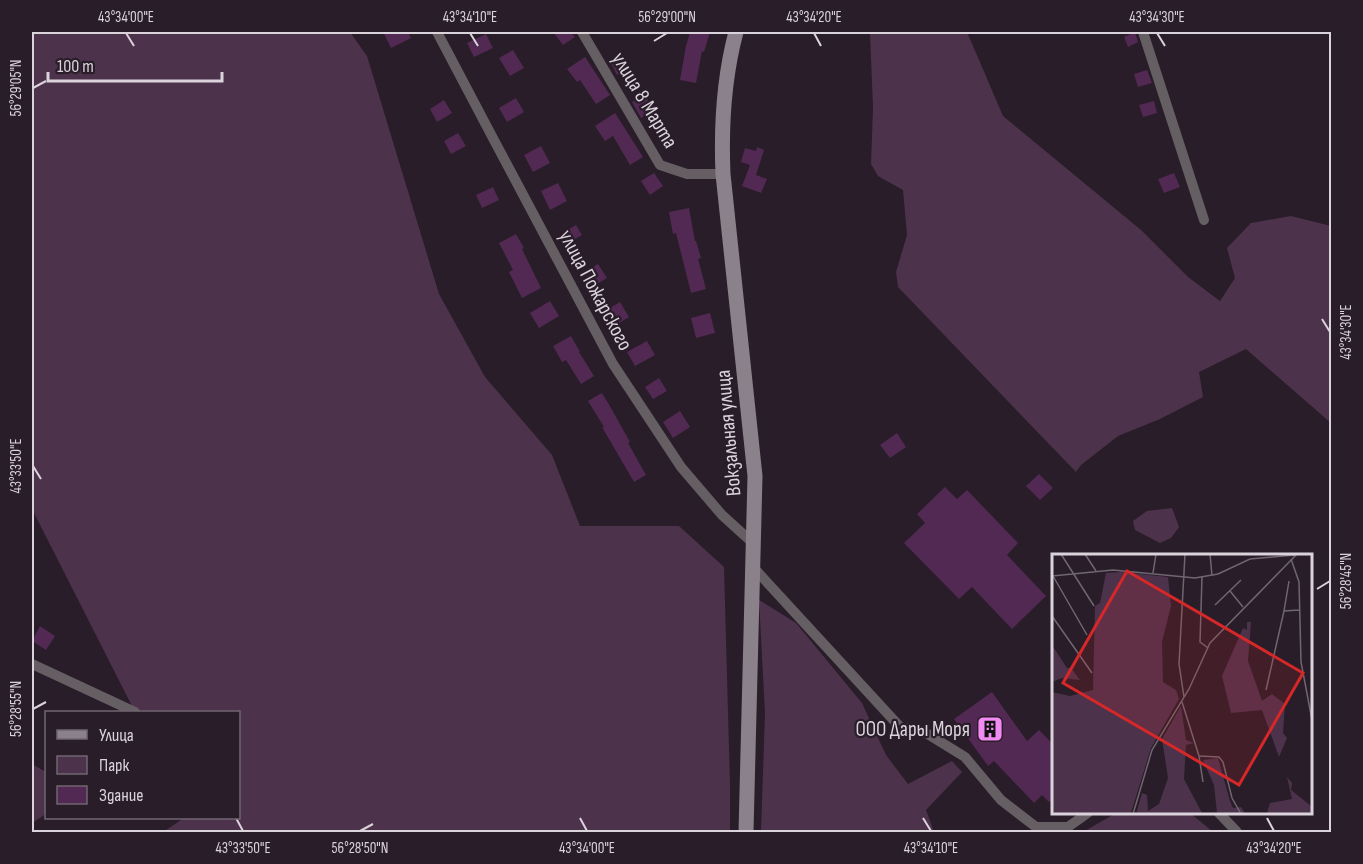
<svg xmlns="http://www.w3.org/2000/svg" width="1363" height="864" font-family="'Sofia Sans Condensed',sans-serif">
<style>
.green{fill:#4d324c}
.building{fill:#522952}
.lines{fill:none;stroke-linecap:round;stroke-linejoin:round}
.street{stroke:#655f64;stroke-width:10}
.secondary{stroke:#8b818a;stroke-width:15}
.ticks{fill:none;stroke:#dbd3db;stroke-width:2}
.labels{text-anchor:middle;stroke-width:4.5;stroke-linejoin:round;paint-order:stroke}
.street-label{font-size:21px;fill:#dbd3db;stroke:#281d28}
.poi-label{font-size:21px;fill:#dbd3db;stroke:#281d28;text-anchor:end}
.inset-road{fill:none;stroke:#706670;stroke-width:1.5}
.view{fill:#d62828;fill-opacity:0.15;stroke:#d62828;stroke-width:3}
.inset-edge{fill:none;stroke:#dbd3db;stroke-width:3}
.neatline{fill:none;stroke:#dbd3db;stroke-width:2}
.ticks-label{font-size:15px;text-anchor:middle;fill:#dbd3db}
</style>
<rect width="100%" height="100%" fill="#281d28"/>
<!-- green -->
<g class="green">
<path d="M32,32H350L367,56L439,294L485,377L552,455L580,526H679L724,567L730,785V832H163L184,818H238V712H135L32,509Z"/>
<path d="M870,32H967L1003,116L1141,230L1188,277L1220,301L1235,278L1227,248L1251,223L1291,216L1331,226V423L1246,349L1199,372L1203,397L1160,419L1118,436L1081,465L1076,472L898,287L896,272L907,235L903,190L878,176L871,164L873,108Z"/>
<path d="M1172,508L1179,527L1171,538L1160,543L1135,530L1133,521L1147,511Z"/>
<path d="M759,600L796,623L862,703L886,755L908,784L952,761L962,772L926,810L934,832H761L765,713Z"/>
<path d="M32,764L46,772V814L32,823Z"/>
<path d="M1118,812H1189L1213,832H1083Z"/>
</g>
<!-- building -->
<g class="building">
<path d="M383,32H408L411,38L391,48Z"/>
<path d="M553,32H571L575,37L563,45Z"/>
<path d="M690,32H710L704,52L702,51L696,83L680,80L686,46Z"/>
<path d="M1135,32L1138,42L1128,47L1124,37Z"/>
<path d="M486,34L493,48L474,57L467,43Z"/>
<path d="M513,50L524,68L510,76L499,58Z"/>
<path d="M585,57L610,95L596,104L580,80L577,82L567,69Z"/>
<path d="M623,57L629,69L617,75L611,63Z"/>
<path d="M1147,70L1152,83L1138,87L1134,74Z"/>
<path d="M645,95L654,110L641,118L632,102Z"/>
<path d="M516,98L524,112L507,122L499,108Z"/>
<path d="M444,100L452,113L437,122L430,109Z"/>
<path d="M1154,101L1157,113L1143,117L1139,105Z"/>
<path d="M615,113L643,157L630,165L613,136L605,141L595,126Z"/>
<path d="M458,133L466,146L451,154L444,141Z"/>
<path d="M541,146L550,163L533,172L524,155Z"/>
<path d="M757,147L764,150L756,175L767,179L761,193L742,186L750,165L741,162L745,148L756,151Z"/>
<path d="M654,173L663,186L650,195L641,181Z"/>
<path d="M1174,173L1180,187L1164,193L1158,179Z"/>
<path d="M558,183L567,201L550,210L541,191Z"/>
<path d="M493,187L499,200L482,208L476,195Z"/>
<path d="M689,208L695,241H696L701,258L698,259L706,289L691,293L676,233L673,234L669,212Z"/>
<path d="M576,225L582,235L570,242L564,232Z"/>
<path d="M516,234L524,248L522,249L541,288L522,298L509,272L513,270L499,243Z"/>
<path d="M598,264L607,278L592,287L583,273Z"/>
<path d="M550,301L559,316L539,328L530,313Z"/>
<path d="M620,302L629,317L614,326L605,311Z"/>
<path d="M710,313L715,333L696,338L691,318Z"/>
<path d="M571,336L580,352H579L594,376L581,384L566,360L562,362L553,346Z"/>
<path d="M647,341L655,355L635,366L627,352Z"/>
<path d="M659,378L667,391L653,399L645,387Z"/>
<path d="M602,393L611,408L630,442L628,443L646,475L634,482L602,427H604L588,401Z"/>
<path d="M680,411L690,427L673,438L663,422Z"/>
<path d="M897,433L906,447L890,458L880,445Z"/>
<path d="M1039,474L1053,488L1040,500L1026,486Z"/>
<path d="M945,487L957,499L967,490L1018,543L1007,555L1046,596L1012,629L972,587L959,599L904,543L925,523L917,514Z"/>
<path d="M40,626L55,636L46,650L32,641Z"/>
<path d="M992,692L1027,741L1039,730L1054,745V798L1049,802L1042,795L1034,803L994,761L988,766L954,719Z"/>
</g>
<g class="lines">
<!-- street -->
<g class="street">
<path d="M437,32L495,142L613,364L681,467L722,515L754,544"/>
<path d="M582,32L660,165L687,174H723"/>
<path d="M1143,32L1204,220"/>
<path d="M753,567L900,727L926,733L965,757L1001,800L1036,827H1068L1089,812"/>
<path d="M32,664L135,712"/>
<path d="M1218,812L1237,832"/>
</g>
<!-- secondary -->
<path class="secondary" d="M736,32C724,77 721,127 723,174L755,476L746,832"/>
</g>
<!-- ticks -->
<path class="ticks" d="M126,33L134,46M470,33L478,46M814,33L821,46M1157,33L1165,46M654,41L667,33M33,88L46,81M1322,319L1330,332M33,466L41,479M1317,589L1330,581M33,709L46,702M236,818L243,831M580,818L587,831M923,818L931,831M1267,818L1274,831M360,831L373,824"/>
<!-- icons -->
<defs>
<symbol id="building-square" viewBox="-11 -11 22 22"><rect x="-9" y="-9" width="18" height="18" rx="4" fill="#f28af3" stroke="#281d28"/><path d="M-4-6H4V6H1V3H-1V6H-4ZM-2.5-4.3h1.7v1.8h-1.7ZM.8-4.3h1.7v1.8H.8ZM-2.5-1h1.7V.8h-1.7ZM.8-1h1.7V.8H.8Z" fill="#111"/></symbol>
</defs>
<g fill-rule="evenodd">
<use href="#building-square" x="975" y="714" width="30" height="30"/>
</g>
<g class="labels">
<!-- street labels -->
<g class="street-label">
<text transform="translate(645 100) rotate(59)" y="7">улица 8 Марта</text>
<text transform="translate(596 290) rotate(62)" y="7">улица Пожарского</text>
<text transform="translate(728 433) rotate(-95)" y="7">Вокзальная улица</text>
</g>
<!-- poi labels -->
<g class="poi-label">
<text x="970" y="736">ООО Дары Моря</text>
</g>
</g>
<!-- overview -->
<g transform="translate(1052 554)">
<rect width="260" height="260" fill="#281d28"/>
<path d="M69,18L116,23L119,52L110,88L111,128L124,136L127,145L99,194L79,259L0,260V138L18,142L41,136L43,52L48,49L54,19ZM195,68H199L196,107L210,147L220,140L233,150L231,179L235,184L227,203L210,156L179,159L170,122L191,74L195,76ZM0,91L15,114H19L28,126L10,124L0,128ZM129,152L134,186L142,189L134,191L132,225L150,259L84,260L90,239L95,241L96,257L107,250L116,224L110,185ZM166,204L178,247L181,254L189,253L193,259H165L162,231L151,206ZM235,223L240,229L239,236L259,252V259H215L218,249L240,245Z" fill="#4d324c"/>
<path class="inset-road" d="M9,0L42,52M33,0L44,17M158,0L160,22M239,5L247,28L249,108L260,166M101,19L104,0M0,22L61,16L143,24L166,20L198,5L243,1M1,22L35,81M150,23L148,88L156,94M178,37L191,53M163,51L189,26M232,57L237,27M0,62L40,119M214,136L232,57L247,56M132,143L127,110L133,0M130,148L147,202L167,203L171,208L180,244L189,260M147,202L151,228M81,260L100,196L137,135L158,89L245,0"/>
<path class="view" d="M75,17L251,119L187,231L11,129Z"/>
<rect width="260" height="260" class="inset-edge"/>
</g>
<!-- border -->
<rect width="1363" height="864" fill="none" stroke="#281d28" stroke-width="66"/>
<!-- legend -->
<rect x="45" y="711" width="195" height="108" fill="#281d28" stroke="#706670" stroke-width="1.5"/>
<rect x="57" y="730" width="30" height="9" fill="#8b818a" stroke="#706670" stroke-width="1.5"/>
<text x="99" y="741" font-size="18" fill="#dbd3db">Улица</text>
<rect x="57" y="756" width="30" height="18" fill="#4d324c" stroke="#706670" stroke-width="1.5"/>
<text x="99" y="771" font-size="18" fill="#dbd3db">Парк</text>
<rect x="57" y="786" width="30" height="18" fill="#522952" stroke="#706670" stroke-width="1.5"/>
<text x="99" y="801" font-size="18" fill="#dbd3db">Здание</text>
<!-- scale -->
<path d="M48 72v9h174v-9" fill="none" stroke="#dbd3db" stroke-width="3"/>
<text x="57" y="72" font-size="18" fill="#dbd3db" stroke="#281d28" stroke-width="4.5" paint-order="stroke">100 m</text>
<rect x="33" y="33" width="1297" height="798" class="neatline"/>
<g class="ticks-label">
<text x="126" y="22">43°34'00"E</text>
<text x="470" y="22">43°34'10"E</text>
<text x="667" y="22">56°29'00"N</text>
<text x="814" y="22">43°34'20"E</text>
<text x="1157" y="22">43°34'30"E</text>
<text transform="translate(16 88) rotate(-90)" y="5">56°29'05"N</text>
<text transform="translate(1346 332) rotate(-90)" y="5">43°34'30"E</text>
<text transform="translate(16 466) rotate(-90)" y="5">43°33'50"E</text>
<text transform="translate(1346 581) rotate(-90)" y="5">56°28'45"N</text>
<text transform="translate(16 709) rotate(-90)" y="5">56°28'55"N</text>
<text x="243" y="853">43°33'50"E</text>
<text x="360" y="853">56°28'50"N</text>
<text x="587" y="853">43°34'00"E</text>
<text x="931" y="853">43°34'10"E</text>
<text x="1274" y="853">43°34'20"E</text>
</g>
</svg>
